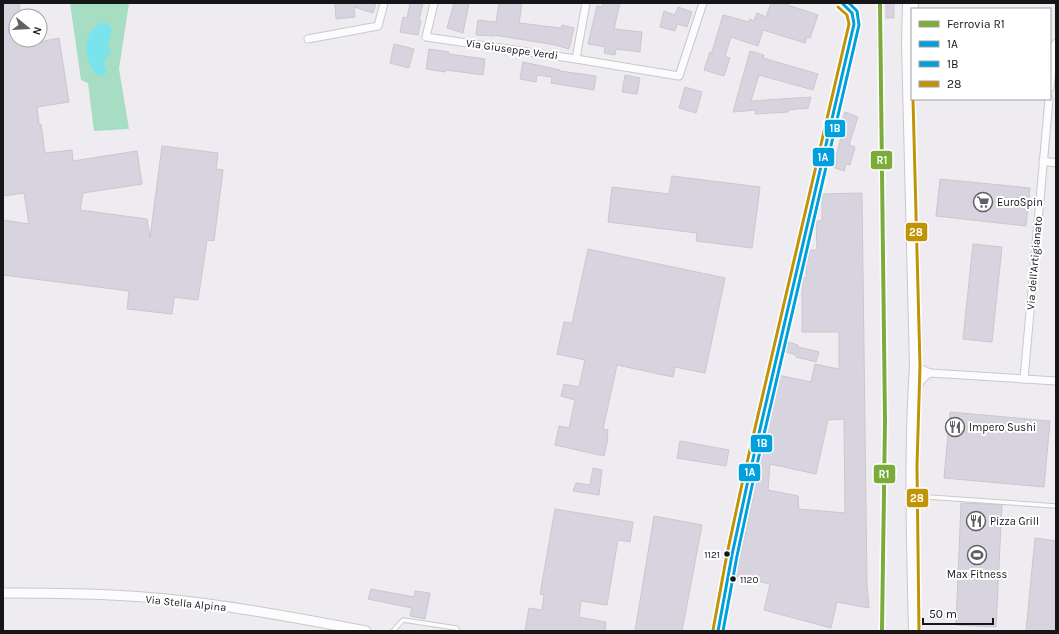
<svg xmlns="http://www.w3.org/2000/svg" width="1059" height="634" font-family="Karla,sans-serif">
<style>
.green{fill:#a7ddc2}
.water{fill:#7be3eb}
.building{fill:#d7d4e0;stroke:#cac8cd;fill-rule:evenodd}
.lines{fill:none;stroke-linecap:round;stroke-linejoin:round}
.service-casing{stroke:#cac8cc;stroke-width:5.5}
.minor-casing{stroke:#cac8cc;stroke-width:9}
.tertiary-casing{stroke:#cac8cc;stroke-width:11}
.secondary-casing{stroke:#cac8cc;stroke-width:12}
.service{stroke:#fcfcfd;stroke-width:3.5}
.minor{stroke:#fcfcfd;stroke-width:7}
.tertiary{stroke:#fcfcfd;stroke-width:9}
.secondary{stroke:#fcfcfd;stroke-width:10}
.bus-1-casing{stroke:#fff;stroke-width:6}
.bus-2-casing{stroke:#fff;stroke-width:6}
.bus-3-casing{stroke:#fff;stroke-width:6}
.bus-1{stroke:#00a0de;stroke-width:3}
.bus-2{stroke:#00a0de;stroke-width:3}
.bus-3{stroke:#c19407;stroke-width:3}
.rail-1-casing{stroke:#fff;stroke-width:7}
.rail-1{stroke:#7bab39;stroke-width:4}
.bus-dot{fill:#161518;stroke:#fff;stroke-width:1.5}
.labels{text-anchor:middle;stroke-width:4;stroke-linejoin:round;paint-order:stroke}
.bus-label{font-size:10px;fill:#161518;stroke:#fff;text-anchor:end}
.street-label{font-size:11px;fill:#161518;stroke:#fff}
.poi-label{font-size:11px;fill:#161518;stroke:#fff;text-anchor:start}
.line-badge{stroke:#fff;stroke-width:1.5}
.badge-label{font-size:11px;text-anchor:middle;font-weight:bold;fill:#fff}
</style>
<rect width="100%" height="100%" fill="#eeebf1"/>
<!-- green -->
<path class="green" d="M70,3H129L119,69L129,129L94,131L88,83L81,80Z"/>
<!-- water -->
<path class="water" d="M104,22L108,24L112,30C109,37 106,44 111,51L103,64L107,69C97,96 68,33 104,22Z"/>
<!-- building -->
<g class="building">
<path d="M3,3H19L21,16H16V40H39V42L59,38L69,102L37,107L39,124H41L45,153L72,150L73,161L137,151L142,184L83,193L80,210L147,219L150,238L162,146L218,153L216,169L223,170L214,241L207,240L198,300L174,297L172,314L127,309L129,291L3,275V220L29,224L24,193L3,196Z"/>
<path d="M335,3H376L373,13L354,7L355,17L336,19Z"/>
<path d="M410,3H423L419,20L421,21L418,35L400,32L403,17L407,18Z"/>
<path d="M454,3H469L463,33L447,28Z"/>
<path d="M499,3H522L519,23L561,28L562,25L574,28L569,49L555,45L494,35V36L476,35L478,20L496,22Z"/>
<path d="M603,3H620L614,29L642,32L640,52L616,49L615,55L604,53L605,47L588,44L597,6L602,7Z"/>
<path d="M771,3H786L785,4L818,15L810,38L807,37L805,43L763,30L758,46L731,37L725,56L730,58L724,76L704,70L710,52H712L723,15L749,22L750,19L754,21L757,13L766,17Z"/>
<rect x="886" y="3" width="8" height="15"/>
<path d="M678,7L692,12L687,27L677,24L675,31L660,27L664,11L675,15Z"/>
<path d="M394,44L414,49L409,68L390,63Z"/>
<path d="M429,49L449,52V54L485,59L483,75L446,70L445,72L426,69Z"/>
<path d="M750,51L764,55L763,58L818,74L813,90L759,75L751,101L811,97L808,108L788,110V112L755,114L756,110L733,112Z"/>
<path d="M523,62L560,70V71L596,76L594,90L551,83L552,77L537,75L536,82L520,79Z"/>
<path d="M625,75L640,78L637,94L622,92Z"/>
<path d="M685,87L702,92L696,113L679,108Z"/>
<path d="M845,112L858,117L849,145L855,147L850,165L846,164L844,171L835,168L837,161H835L843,130L839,129Z"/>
<path d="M672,176L760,187L752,248L696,241L697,233L608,222L612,187L669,194Z"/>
<path d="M940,179L1030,188L1026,226L936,216Z"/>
<path d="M862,193L867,584L869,608L837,602L831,628L764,610L770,584L736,576L761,462H760L778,375L811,382L815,364L839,369V332H802V278H806V262H808V250H817L816,221H822V194ZM844,419L845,513L799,509L798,496L768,490L770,464L816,474L828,420Z"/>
<path d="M973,244L1002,247L992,342L963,339Z"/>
<path d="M588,249L725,278L705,373L675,367L673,377L617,365L603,429L608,430L607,437L608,438L604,456L555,445L559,426L569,428L575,400L561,396L564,384L579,387L585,360L557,354L564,322L572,323Z"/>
<path d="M788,342L798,345V347L819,352L816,362L796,357V355L786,352Z"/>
<path d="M950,412L1050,421L1044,487L944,478Z"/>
<path d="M680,441L729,450L726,466L677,458Z"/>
<path d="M593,468L602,470L599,495L573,491L576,483L590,485Z"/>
<path d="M961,503L1002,505L996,627L956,625Z"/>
<path d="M555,509L633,522L630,542L618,540L607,605L581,601L579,617L606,622L605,631H525L529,608L542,610L544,595L540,594Z"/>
<path d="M654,516L702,525L682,631H635Z"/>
<path d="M1035,538L1056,541V631H1026Z"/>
<path d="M371,589L414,597L415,591L430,593L425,619L410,616L412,608L368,599Z"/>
</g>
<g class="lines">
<defs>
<g id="service">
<path d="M913,496L1056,506"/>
<path d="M393,631L403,620L456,628L458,631"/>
</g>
<g id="minor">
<path d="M434,3L426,37L576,59L586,3"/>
<path d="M914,9L915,3"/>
<path d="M308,39L378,26L384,3"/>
<path d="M576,59L679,76L703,3"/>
<path d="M1050,88L1054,46L1056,43"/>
<path d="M1043,161L1056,163"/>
<path d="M915,366L930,373"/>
<path d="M1024,379L1049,99"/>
<path d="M916,391C919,382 922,378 930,373L1056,381"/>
<path d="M718,631L732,555L747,485L854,24L852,13L842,3"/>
</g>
<path id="tertiary" d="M3,593C71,593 141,594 208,604C261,611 314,621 366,631"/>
<path id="secondary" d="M908,3L907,43L915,366C909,454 912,543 914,631"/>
</defs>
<!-- service casing -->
<use href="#service" class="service-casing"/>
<!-- minor casing -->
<use href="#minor" class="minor-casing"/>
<!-- tertiary casing -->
<use href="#tertiary" class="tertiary-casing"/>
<!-- secondary casing -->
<use href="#secondary" class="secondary-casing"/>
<!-- service -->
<use href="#service" class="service"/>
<!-- minor -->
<use href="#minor" class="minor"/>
<!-- tertiary -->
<use href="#tertiary" class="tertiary"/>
<!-- secondary -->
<use href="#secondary" class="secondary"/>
<defs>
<path id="bus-1" d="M718,631L732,555L747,485L854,24L852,13L842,3"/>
<path id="bus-2" d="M723,631L737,556L752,486L859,25L857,11L849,3"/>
<g id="bus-3">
<path d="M913,99L920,366L917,465L919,631"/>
<path d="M713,630L727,554L742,484L849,24L847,15L838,7"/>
</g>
</defs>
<!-- bus-1 casing -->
<use href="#bus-1" class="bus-1-casing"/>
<!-- bus-2 casing -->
<use href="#bus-2" class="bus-2-casing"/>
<!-- bus-3 casing -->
<use href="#bus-3" class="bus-3-casing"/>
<!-- bus-1 -->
<use href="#bus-1" class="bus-1"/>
<!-- bus-2 -->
<use href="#bus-2" class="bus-2"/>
<!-- bus-3 -->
<use href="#bus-3" class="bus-3"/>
<defs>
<path id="rail-1" d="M880,3L885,421L882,631"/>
</defs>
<!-- rail-1 casing -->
<use href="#rail-1" class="rail-1-casing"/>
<!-- rail-1 -->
<use href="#rail-1" class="rail-1"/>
</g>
<!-- icons -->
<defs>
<symbol id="supermarket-ring" viewBox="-11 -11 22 22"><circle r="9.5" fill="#fff" stroke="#626064" stroke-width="1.5"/><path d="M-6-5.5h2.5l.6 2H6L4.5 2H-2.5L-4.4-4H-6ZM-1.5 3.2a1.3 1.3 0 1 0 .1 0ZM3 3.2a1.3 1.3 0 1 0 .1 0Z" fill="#626064"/></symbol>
<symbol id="restaurant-ring" viewBox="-11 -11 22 22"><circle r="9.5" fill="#fff" stroke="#626064" stroke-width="1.5"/><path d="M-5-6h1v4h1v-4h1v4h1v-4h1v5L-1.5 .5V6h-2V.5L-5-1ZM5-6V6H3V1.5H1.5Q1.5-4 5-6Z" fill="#626064"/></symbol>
<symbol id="stadium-ring" viewBox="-11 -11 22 22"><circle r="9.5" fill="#fff" stroke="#626064" stroke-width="1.5"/><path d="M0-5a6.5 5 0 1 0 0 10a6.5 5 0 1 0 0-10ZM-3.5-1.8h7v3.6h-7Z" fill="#626064"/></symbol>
</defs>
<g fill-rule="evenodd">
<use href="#supermarket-ring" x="972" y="191" width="22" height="22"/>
<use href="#restaurant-ring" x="944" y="416" width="22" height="22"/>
<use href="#restaurant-ring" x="965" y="510" width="22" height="22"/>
<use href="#stadium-ring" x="966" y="544" width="22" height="22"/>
</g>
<!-- markers -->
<g class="bus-dot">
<circle cx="727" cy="554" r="3.5"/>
<circle cx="733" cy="579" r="3.5"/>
</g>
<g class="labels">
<!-- bus labels -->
<g class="bus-label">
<text x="720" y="558">1121</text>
<text x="740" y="583" text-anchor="start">1120</text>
</g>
<!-- street labels -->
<g class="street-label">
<text transform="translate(512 49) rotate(8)" y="4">Via Giuseppe Verdi</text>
<text transform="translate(1034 263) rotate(-85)" y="4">Via dell'Artigianato</text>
<text transform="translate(186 603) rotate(6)" y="4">Via Stella Alpina</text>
</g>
<!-- poi labels -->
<g class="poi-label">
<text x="997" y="206">EuroSpin</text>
<text x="969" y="431">Impero Sushi</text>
<text x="990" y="525">Pizza Grill</text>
<text x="977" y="578" text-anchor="middle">Max Fitness</text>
</g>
</g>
<g class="line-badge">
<rect x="824" y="119" width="22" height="19" rx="4" fill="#00a0de"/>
<rect x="812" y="147" width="23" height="20" rx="4" fill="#00a0de"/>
<rect x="870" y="150" width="23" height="20" rx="4" fill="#7bab39"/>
<rect x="905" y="222" width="23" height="20" rx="4" fill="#c19407"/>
<rect x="750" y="434" width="23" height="19" rx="4" fill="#00a0de"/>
<rect x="738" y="463" width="23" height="19" rx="4" fill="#00a0de"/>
<rect x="873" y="464" width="23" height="20" rx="4" fill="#7bab39"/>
<rect x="906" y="488" width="23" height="20" rx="4" fill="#c19407"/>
</g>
<g class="badge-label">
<text x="835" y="132">1B</text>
<text x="823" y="161">1A</text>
<text x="882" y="164">R1</text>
<text x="916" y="236">28</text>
<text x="762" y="447">1B</text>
<text x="750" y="476">1A</text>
<text x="884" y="478">R1</text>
<text x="917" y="502">28</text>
</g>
<!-- border -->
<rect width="1059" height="634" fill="none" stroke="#161518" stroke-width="8"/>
<!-- legend -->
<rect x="911" y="8" width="140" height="92" fill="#ffffff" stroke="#a2a1a3"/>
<rect x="919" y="21" width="20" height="6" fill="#7bab39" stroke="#a2a1a3"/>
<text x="947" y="28" font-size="12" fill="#161518">Ferrovia R1</text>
<rect x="919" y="41" width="20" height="6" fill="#00a0de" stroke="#a2a1a3"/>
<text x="947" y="48" font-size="12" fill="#161518">1A</text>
<rect x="919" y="61" width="20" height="6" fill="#00a0de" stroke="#a2a1a3"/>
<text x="947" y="68" font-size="12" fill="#161518">1B</text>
<rect x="919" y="81" width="20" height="6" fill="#c19407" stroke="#a2a1a3"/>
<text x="947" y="88" font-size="12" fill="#161518">28</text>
<!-- north arrow -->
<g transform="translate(28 28) rotate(108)"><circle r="19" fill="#ffffff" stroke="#a2a1a3"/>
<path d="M0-3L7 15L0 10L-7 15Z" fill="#626064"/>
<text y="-6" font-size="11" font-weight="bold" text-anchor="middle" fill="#161518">N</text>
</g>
<!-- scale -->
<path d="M923 618v6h70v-6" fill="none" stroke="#161518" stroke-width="2"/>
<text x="929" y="618" font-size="12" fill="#161518" stroke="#ffffff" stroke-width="3" paint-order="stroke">50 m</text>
</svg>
